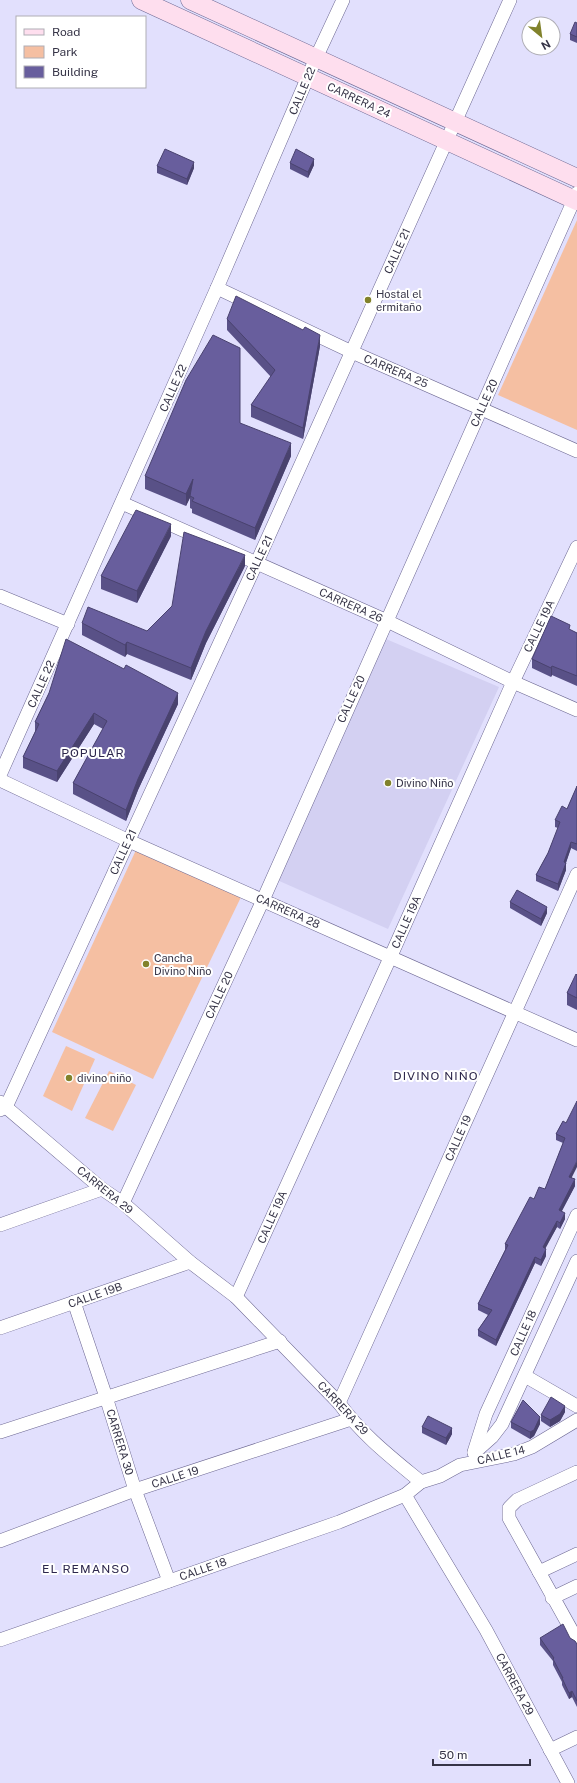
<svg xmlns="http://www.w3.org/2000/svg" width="577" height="1783" font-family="'Public Sans',sans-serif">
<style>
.built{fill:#d3d0f2}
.green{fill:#f5bfa2}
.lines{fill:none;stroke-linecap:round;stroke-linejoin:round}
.street-casing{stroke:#6c6792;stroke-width:14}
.secondary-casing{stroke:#6c6792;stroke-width:19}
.street{stroke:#fff;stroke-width:13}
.secondary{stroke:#fedeee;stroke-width:18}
.wall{fill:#595187}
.shaded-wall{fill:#49426e}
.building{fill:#685e9d;stroke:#49426e}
.poi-dot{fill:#81822b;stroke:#fff;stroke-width:1.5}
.labels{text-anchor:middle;stroke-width:4;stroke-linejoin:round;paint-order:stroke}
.street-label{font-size:11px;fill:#363447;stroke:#fff}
.poi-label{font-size:11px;fill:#363447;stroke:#fff;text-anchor:start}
.neighbourhood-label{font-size:12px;letter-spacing:1px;fill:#2d274c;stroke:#fff}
</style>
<rect width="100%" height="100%" fill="#e2e0fd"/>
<!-- built -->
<path class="built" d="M386,639L499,687L388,929L277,880Z"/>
<!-- green -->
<g class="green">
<path d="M577,220V430L498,395Z"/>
<path d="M136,850L242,895L153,1079L52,1032Z"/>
<path d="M66,1046L95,1059L72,1111L43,1096Z"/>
<path d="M109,1071L136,1085L113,1131L85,1118Z"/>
</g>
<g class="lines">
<defs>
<g id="street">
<path d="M217,288L352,352L577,451"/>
<path d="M122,503L387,621L513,682L577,710"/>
<path d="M0,596L68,624"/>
<path d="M0,775L217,288L316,58L343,0"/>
<path d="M0,780L129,841L577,1040"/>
<path d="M0,1102L102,1189L123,1203L190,1262L236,1297L339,1403C361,1434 392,1458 421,1482"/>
<path d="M0,1110L6,1107L257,562L510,0"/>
<path d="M123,1203L263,900L577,193"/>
<path d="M0,1225L102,1189"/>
<path d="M236,1297L390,958L513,682L577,547"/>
<path d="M74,1302L106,1397L135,1490L169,1581"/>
<path d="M0,1328L190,1262"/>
<path d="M525,1376L577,1406"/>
<path d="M339,1403L577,874"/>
<path d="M0,1432L280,1341"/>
<path d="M474,1452L486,1414L577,1215"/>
<path d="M474,1453L492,1437L502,1424L577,1261"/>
<path d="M577,1472L517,1500L509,1508V1518L577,1640"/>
<path d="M0,1541L135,1490L351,1419"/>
<path d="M539,1572L577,1554"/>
<path d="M552,1598L577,1586"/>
<path d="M0,1640L339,1522L405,1495"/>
<path d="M550,1750L577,1737"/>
<path d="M568,1783L486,1630L405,1495L421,1482L440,1476L460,1465L514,1454L532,1447L577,1420"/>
</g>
<g id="secondary">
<path d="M141,0L577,201"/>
<path d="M190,0L577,178"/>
</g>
</defs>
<!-- street casing -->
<use href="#street" class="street-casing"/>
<!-- secondary casing -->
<use href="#secondary" class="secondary-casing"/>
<!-- street -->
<use href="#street" class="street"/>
<!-- secondary -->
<use href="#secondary" class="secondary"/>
</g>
<!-- wall -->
<g class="wall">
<path d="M577,23V43L570,40V34Z"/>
<path d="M290,163L314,165L308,178L290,169Z"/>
<path d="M157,166L194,168L187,185L157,173Z"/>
<path d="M227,319L303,330L320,346L303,439L251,417V405L271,377L227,330Z"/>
<path d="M240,423L291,456L255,540L192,513V509L190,508V497L186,506L145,489V476Z"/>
<path d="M171,536L137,603L101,589V576Z"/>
<path d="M245,566L206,643L191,680L127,654L125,657L82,635V623L147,631Z"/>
<path d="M570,630L577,633V686L552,675L551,677L532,668V659Z"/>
<path d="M49,693L178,704L138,790L126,821L73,794V783L103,729L94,724L57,782L23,768V757L35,732V722Z"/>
<path d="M577,786V851L571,848L566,863V870L558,891L536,881V875L548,853L558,828L555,827V820L567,809Z"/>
<path d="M510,902L547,913L541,926L510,908Z"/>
<path d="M577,975V1010L567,1005V993Z"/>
<path d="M563,1121L572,1178L575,1186L562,1211L565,1219L560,1229L557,1227L545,1248L546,1256L541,1266L535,1263L496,1346L478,1336V1330L488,1315L478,1310V1304L505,1250V1244L534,1199L545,1189L563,1143L556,1140V1134Z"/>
<path d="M565,1412L560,1421L550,1427L541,1421V1415Z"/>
<path d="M511,1422L540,1424L534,1436L530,1439L511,1428Z"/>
<path d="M422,1427L452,1434L446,1445L422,1433Z"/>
<path d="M540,1638H570L577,1644V1707L572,1697L569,1699L562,1685V1682L553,1665V1661L540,1645Z"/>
</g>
<!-- shaded-wall -->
<g class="shaded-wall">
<path d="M314,159V165L308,178V172Z"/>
<path d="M194,162V168L187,185V179Z"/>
<path d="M320,335V346L303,439V428Z"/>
<path d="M291,443V456L255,540V528Z"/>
<path d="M193,479V492L186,506V494Z"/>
<path d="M171,524V536L137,603V591Z"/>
<path d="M245,555V566L206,643L191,680V668L206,631Z"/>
<path d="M127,642V654L125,657V645Z"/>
<path d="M552,666V675L551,677V668Z"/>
<path d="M178,693V704L138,790L126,821V810L138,779Z"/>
<path d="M94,713V724L57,782V771Z"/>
<path d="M571,842V848L564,868V862Z"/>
<path d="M566,863V870L558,891V884Z"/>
<path d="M547,907V913L541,926V919Z"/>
<path d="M577,1161V1167L569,1183V1177Z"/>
<path d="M575,1179V1186L559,1216V1210Z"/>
<path d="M565,1213V1219L560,1229V1223Z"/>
<path d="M557,1221V1227L543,1253V1247Z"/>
<path d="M546,1249V1256L541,1266V1260Z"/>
<path d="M535,1257V1263L496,1346V1340Z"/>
<path d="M565,1406V1412L560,1421L550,1427V1420Z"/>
<path d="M540,1417V1424L534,1436L530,1439V1432Z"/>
<path d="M452,1428V1434L446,1445V1438Z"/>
<path d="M572,1691V1697L569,1699V1693Z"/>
</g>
<!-- building -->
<g class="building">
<path d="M575,22L577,23V37L570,34Z"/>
<path d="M165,149L194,162L187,179L157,166Z"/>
<path d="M296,149L314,159L308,172L290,163Z"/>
<path d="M236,296L303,330L305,327L320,335L303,428L251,405L275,370L227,319Z"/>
<path d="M213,335L240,348V423L291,443L255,528L192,501L194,498L190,496L193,479L186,494L145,476L186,380Z"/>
<path d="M136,510L171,524L137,591L101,576Z"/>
<path d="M184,532L245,555L206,631L191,668L127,642L125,645L82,623L88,607L147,631L172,606Z"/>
<path d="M551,616L570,625L569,629L577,633V676L552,666L551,668L532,659Z"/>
<path d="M66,639L124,669L126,665L178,693L138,779L126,810L73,783L107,721L94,713L57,771L23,757L39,724L35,722L49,693Z"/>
<path d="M577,786V844L571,842L564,862L566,863L558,884L536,875L548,853L560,822L555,820L562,806L567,809Z"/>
<path d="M517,890L547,907L541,919L510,902Z"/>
<path d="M576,974L577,975V998L567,993Z"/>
<path d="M577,1101V1161L569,1177L575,1179L559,1210L565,1213L560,1223L557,1221L543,1247L546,1249L541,1260L535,1257L496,1340L478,1330L492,1310L478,1304L508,1245L505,1244L530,1197L534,1199L539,1187L545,1189L565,1138L556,1134L563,1121L566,1123Z"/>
<path d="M551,1397L565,1406L560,1414L550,1420L541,1415Z"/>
<path d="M523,1400L540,1417L534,1430L530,1432L511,1422Z"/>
<path d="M428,1416L452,1428L446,1438L422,1427Z"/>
<path d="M563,1624L570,1638L575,1641L577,1644V1701L572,1691L569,1693L562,1678H563L553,1659L554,1658L540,1638Z"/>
</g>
<!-- markers -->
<g class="poi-dot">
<circle cx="368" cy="300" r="4"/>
<circle cx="388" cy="783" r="4"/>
<circle cx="146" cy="964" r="4"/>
<circle cx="69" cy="1078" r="4"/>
</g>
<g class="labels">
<!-- street labels -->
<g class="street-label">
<text transform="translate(302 91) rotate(-67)" y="4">CALLE 22</text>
<text transform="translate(359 100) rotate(25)" y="4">CARRERA 24</text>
<text transform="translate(397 251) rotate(-66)" y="4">CALLE 21</text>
<text transform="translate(396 371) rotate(23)" y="4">CARRERA 25</text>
<text transform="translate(173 388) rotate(-66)" y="4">CALLE 22</text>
<text transform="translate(484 403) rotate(-66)" y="4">CALLE 20</text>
<text transform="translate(259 558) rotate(-65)" y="4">CALLE 21</text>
<text transform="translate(351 605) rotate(24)" y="4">CARRERA 26</text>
<text transform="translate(539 626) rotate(-64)" y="4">CALLE 19A</text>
<text transform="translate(41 684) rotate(-66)" y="4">CALLE 22</text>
<text transform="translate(351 699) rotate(-65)" y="4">CALLE 20</text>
<text transform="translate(123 852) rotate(-65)" y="4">CALLE 21</text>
<text transform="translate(288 911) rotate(24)" y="4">CARRERA 28</text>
<text transform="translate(406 922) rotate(-66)" y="4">CALLE 19A</text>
<text transform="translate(219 995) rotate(-65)" y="4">CALLE 20</text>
<text transform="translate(458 1138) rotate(-66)" y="4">CALLE 19</text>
<text transform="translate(105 1190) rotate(39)" y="4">CARRERA 29</text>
<text transform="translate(272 1217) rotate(-66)" y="4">CALLE 19A</text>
<text transform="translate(95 1295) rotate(-19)" y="4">CALLE 19B</text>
<text transform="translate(523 1333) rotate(-66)" y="4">CALLE 18</text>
<text transform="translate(343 1408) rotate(47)" y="4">CARRERA 29</text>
<text transform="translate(120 1442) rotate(73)" y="4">CARRERA 30</text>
<text transform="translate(501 1455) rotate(-14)" y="4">CALLE 14</text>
<text transform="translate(175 1477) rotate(-18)" y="4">CALLE 19</text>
<text transform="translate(203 1569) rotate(-19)" y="4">CALLE 18</text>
<text transform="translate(515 1684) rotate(62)" y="4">CARRERA 29</text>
</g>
<!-- poi labels -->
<g class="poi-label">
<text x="376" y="298">Hostal el<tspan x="376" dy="13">ermitaño</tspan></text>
<text x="396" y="787">Divino Niño</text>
<text x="154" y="962">Cancha<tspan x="154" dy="13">Divino Niño</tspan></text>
<text x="77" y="1082">divino niño</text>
</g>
<!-- neighbourhood labels -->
<g class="neighbourhood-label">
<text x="93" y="757">POPULAR</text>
<text x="436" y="1080">DIVINO NIÑO</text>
<text x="86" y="1573">EL REMANSO</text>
</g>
</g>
<!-- legend -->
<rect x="16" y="16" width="130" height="72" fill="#ffffff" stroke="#afaeb5"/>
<rect x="24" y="29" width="20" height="6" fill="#fedeee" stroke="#afaeb5"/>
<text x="52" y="36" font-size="12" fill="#363447">Road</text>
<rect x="24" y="46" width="20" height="12" fill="#f5bfa2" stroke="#afaeb5"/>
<text x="52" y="56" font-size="12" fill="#363447">Park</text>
<rect x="24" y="66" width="20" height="12" fill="#685e9d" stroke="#afaeb5"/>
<text x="52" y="76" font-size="12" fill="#363447">Building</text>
<!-- north arrow -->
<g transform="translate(541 36) rotate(151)"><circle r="19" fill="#ffffff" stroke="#afaeb5"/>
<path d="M0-3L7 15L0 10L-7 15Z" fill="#81822b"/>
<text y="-6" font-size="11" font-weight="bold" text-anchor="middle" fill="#363447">N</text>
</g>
<!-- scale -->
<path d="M433 1759v6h97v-6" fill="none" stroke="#363447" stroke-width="2"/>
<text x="439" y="1759" font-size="12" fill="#363447" stroke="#ffffff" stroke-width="3" paint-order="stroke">50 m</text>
</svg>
